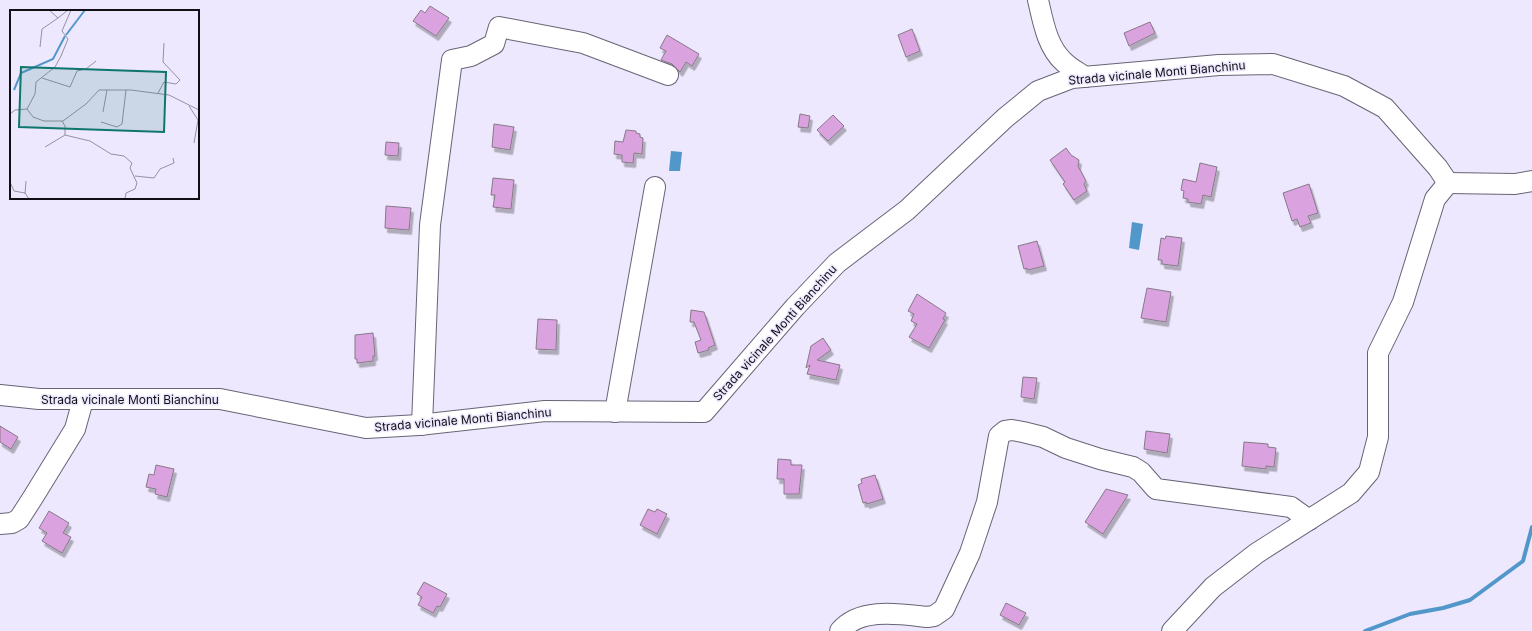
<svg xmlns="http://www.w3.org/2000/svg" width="1532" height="631" font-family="Inter,sans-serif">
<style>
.water{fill:#5297c9}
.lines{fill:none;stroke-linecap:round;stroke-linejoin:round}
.stream{stroke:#5297c9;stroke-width:4}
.building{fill:#daa3df;stroke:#877988;filter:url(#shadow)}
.minor-casing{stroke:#686476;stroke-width:22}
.minor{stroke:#fff;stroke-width:20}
.labels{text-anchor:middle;stroke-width:3;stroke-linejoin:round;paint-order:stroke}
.street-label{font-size:12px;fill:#110f16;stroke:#ede8fd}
.inset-river{fill:none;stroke:#5297c9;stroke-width:2}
.inset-road{fill:none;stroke:#9591a1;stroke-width:1}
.view{fill:#0f766e;fill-opacity:0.15;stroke:#0f766e;stroke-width:2}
.inset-edge{fill:none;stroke:#110f16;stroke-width:2}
</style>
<defs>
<filter id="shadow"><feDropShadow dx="2.5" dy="4.5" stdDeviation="0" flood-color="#0004"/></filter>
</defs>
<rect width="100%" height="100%" fill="#ede8fd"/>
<!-- water -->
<g class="water">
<path d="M671,151L682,152L680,171H669Z"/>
<path d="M1132,222L1143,224L1139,250L1129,248Z"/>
</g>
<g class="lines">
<!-- stream -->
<path class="stream" d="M1365,631L1410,614L1443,608L1470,600L1523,561L1532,527"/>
</g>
<!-- building -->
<g class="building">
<path d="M430,6L449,18L436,36L413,21L421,10L425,13Z"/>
<path d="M1150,22L1155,33L1129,46L1124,33Z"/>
<path d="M912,29L920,51L906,57L898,35Z"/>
<path d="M667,35L699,54L692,66L686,62L680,72L672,64L661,60L666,51L660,48Z"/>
<path d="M800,114L810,116L808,128L798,127Z"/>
<path d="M833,115L844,126L828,141L817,130Z"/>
<path d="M494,124L514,127L510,150L492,147Z"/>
<path d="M626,130L636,131V133L640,134V137L643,138L642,154L634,153L633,163L622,162V155L614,154L615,141L623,142Z"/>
<path d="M386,142L399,143L398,156L385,155Z"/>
<path d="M1066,148L1071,155L1079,160L1078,166L1086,181L1084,184L1087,191L1074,200L1063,184L1065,182L1050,160Z"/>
<path d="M1200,163L1217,167L1211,197L1203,195L1201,204L1188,202V199L1183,198L1184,191L1181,190L1183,179L1196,182Z"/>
<path d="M493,178L514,180L511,209L493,207L495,195H491Z"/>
<path d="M1309,184L1318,213L1308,216L1311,223L1300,227L1297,219L1292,221L1283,193Z"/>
<path d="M386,206L411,208L409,230L385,228Z"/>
<path d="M1166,236L1182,238L1178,266L1162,264V260H1158L1161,238L1165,239Z"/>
<path d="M1037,241L1044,266L1028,270L1027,268L1024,269L1018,246Z"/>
<path d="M1147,288L1171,292L1166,322L1141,318Z"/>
<path d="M917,294L946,313L943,319L945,320L929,348L909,337L917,324L911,321L914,314L908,311Z"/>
<path d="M691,310L704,312L715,345L708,348L709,350L698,353L695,342L701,340L694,322H690Z"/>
<path d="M538,319L557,320L556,350L536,349Z"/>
<path d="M373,333L375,356H373V361L357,363V359H355V335Z"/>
<path d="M823,338L831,350L817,360L840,365L836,380L807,374L810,365L806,368L811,346Z"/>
<path d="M1023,377L1037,378L1034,399L1021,397Z"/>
<path d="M0,426L18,437L11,449L0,442Z"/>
<path d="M1146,431L1170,434L1167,453L1144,449Z"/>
<path d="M1244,442L1268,444V447L1276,448L1274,467L1266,466V469L1242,466Z"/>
<path d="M778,459L791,460V465H802L799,494H784V479H777Z"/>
<path d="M156,465L174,469L167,497L155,494L156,489L146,487L149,474L154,475Z"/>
<path d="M875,475L883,499L867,504L866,502L863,503L858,485L862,483L861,479Z"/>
<path d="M1106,489L1128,495L1103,534L1085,522Z"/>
<path d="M648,509L655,512L657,509L667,514L657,534L640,525Z"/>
<path d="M49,511L69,523L63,533L71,537L62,553L42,541L47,533L39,528Z"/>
<path d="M424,582L447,594L440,607L437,606L433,613L418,605L422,597L417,594Z"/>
<path d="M1006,603L1026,613L1019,625L1000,615Z"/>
</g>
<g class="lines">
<defs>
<g id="minor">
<path d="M1038,0C1043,21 1047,47 1064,62C1070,68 1078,72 1085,77"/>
<path d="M1448,183L1515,184L1532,181"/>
<path d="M0,395L39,399H220L366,428L419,425L545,411L704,412L795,307L837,263L907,210L1005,118L1038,91L1072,78L1219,65L1273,64L1344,86L1385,108L1438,168L1448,183"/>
<path d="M615,412L655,187"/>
<path d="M422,425L430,225L452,60L471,56L494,44L499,27L583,43L668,75"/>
<path d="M0,524L12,523L19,519L32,499L75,429L83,400"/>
<path d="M840,631C860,607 900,614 927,617L934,616L944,609L970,553L987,502L999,436L1005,431L1012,430L1023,432L1043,437L1066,448L1100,459L1133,467L1141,472L1156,489L1291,507L1309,520"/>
<path d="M1172,631L1213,587L1257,553L1351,493L1369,472L1378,437V353L1403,302L1435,199L1448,183"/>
</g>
</defs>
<!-- minor casing -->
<use href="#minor" class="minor-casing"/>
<!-- minor -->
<use href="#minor" class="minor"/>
</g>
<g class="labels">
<!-- street labels -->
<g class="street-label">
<text transform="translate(1157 73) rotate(-5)" y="4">Strada vicinale Monti Bianchinu</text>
<text transform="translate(775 333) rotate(-48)" y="4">Strada vicinale Monti Bianchinu</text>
<text x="130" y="404">Strada vicinale Monti Bianchinu</text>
<text transform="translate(463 420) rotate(-5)" y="4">Strada vicinale Monti Bianchinu</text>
</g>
</g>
<!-- overview -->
<g transform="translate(10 10)">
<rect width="189" height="189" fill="#ede8fd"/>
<path class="inset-river" d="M56,25L75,0M4,80L11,63L43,49L55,26"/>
<path class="inset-road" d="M39,0L48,8L58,0M30,37L32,19L48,8M32,68L60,77L67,61L76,59L86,51M148,83L154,72L166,74L170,70L153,52L154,33M179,96L188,110L184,133M17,99L23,107L34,111H53L76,94L89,80H121L159,85L189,100M17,99L25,84L26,72L45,57L51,46L58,29L52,21L61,0M93,102L97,80M0,104L5,100L17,99M52,111L55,116V125L80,131L101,144L114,146L122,153L120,158L127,173L125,179L116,183L115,189M91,112L107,117L112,114L116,80M35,137L55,125M125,166L144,168L150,159L164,153L163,148M0,172L4,181L15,183L19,189M15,184L16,171"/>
<path class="view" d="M11,57L156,62L154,122L9,117Z"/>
<rect width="189" height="189" class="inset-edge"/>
</g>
</svg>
